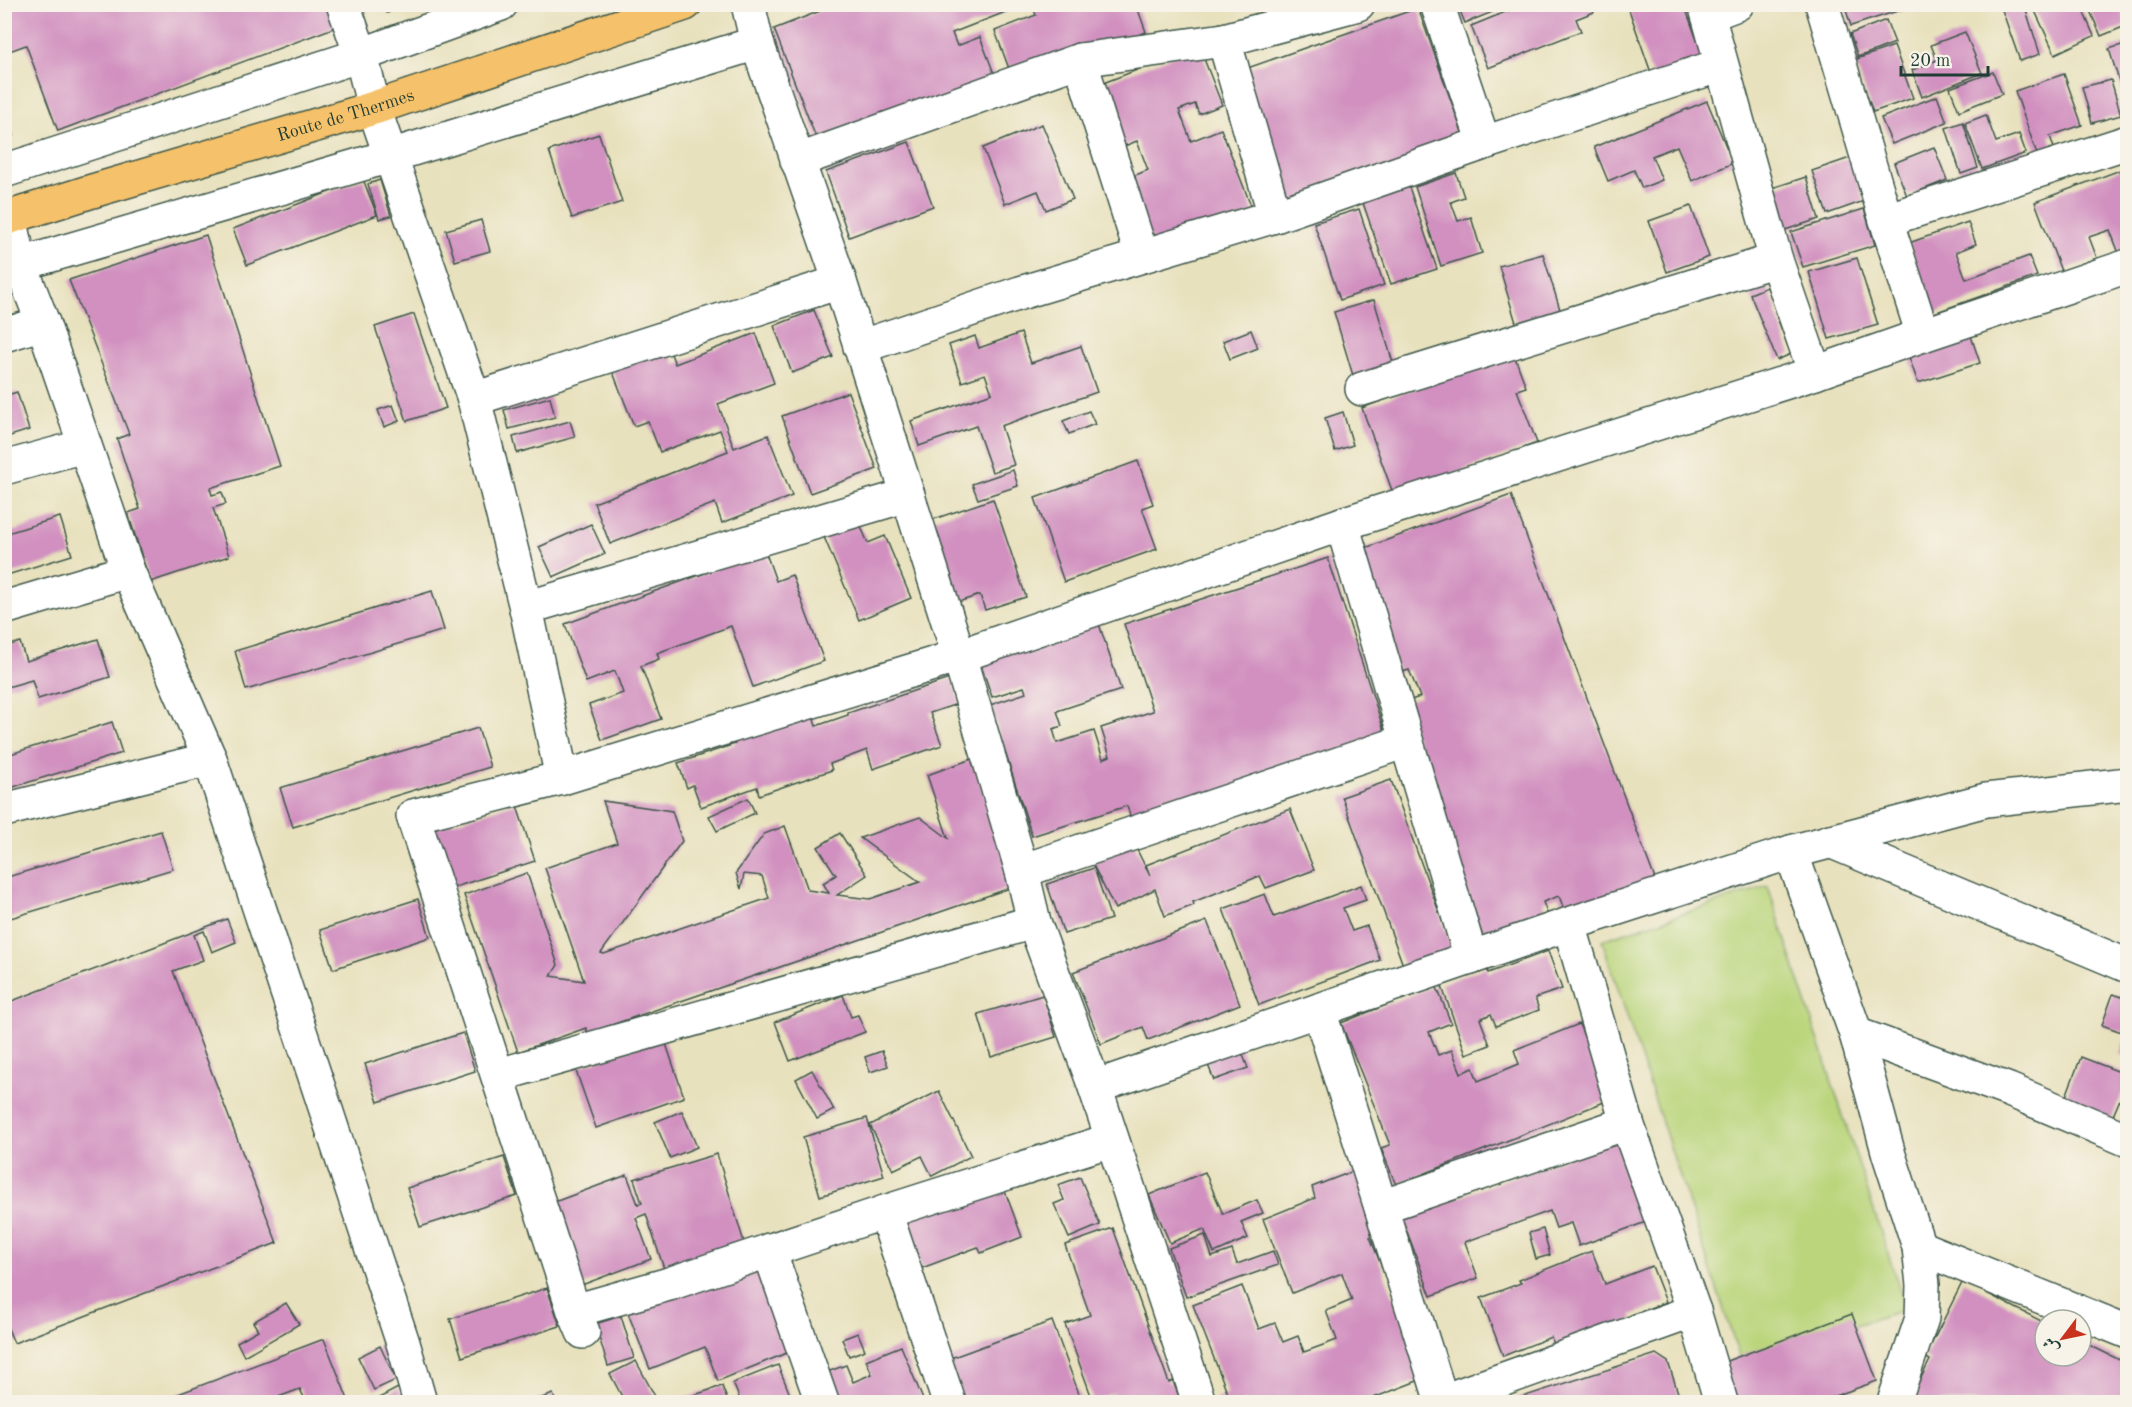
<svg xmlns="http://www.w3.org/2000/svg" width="2132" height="1407" font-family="'Old Standard TT',Amiri,serif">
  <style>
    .green { fill: #bad57b; stroke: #6c8958; stroke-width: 1.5 }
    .building { fill: #d190c0 }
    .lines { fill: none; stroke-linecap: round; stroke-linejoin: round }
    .minor-casing { stroke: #3d5649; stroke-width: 36 }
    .major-casing { stroke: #3d5649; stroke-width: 36 }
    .minor { stroke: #fff; stroke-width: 33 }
    .major { stroke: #f5c16b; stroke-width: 33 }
    .labels { text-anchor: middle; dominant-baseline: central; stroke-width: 4.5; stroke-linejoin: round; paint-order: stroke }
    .street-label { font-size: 18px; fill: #1f3d34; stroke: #f7f3e8 }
  </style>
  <rect width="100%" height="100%" fill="#f7f3e8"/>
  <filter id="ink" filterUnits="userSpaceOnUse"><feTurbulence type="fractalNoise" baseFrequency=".0167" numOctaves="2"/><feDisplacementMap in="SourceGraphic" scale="12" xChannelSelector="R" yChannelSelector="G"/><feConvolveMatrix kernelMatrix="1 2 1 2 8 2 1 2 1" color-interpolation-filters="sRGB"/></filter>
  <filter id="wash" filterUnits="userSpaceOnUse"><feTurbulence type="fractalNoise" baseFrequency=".008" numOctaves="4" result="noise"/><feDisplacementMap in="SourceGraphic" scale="24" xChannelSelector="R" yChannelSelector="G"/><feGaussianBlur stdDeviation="1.35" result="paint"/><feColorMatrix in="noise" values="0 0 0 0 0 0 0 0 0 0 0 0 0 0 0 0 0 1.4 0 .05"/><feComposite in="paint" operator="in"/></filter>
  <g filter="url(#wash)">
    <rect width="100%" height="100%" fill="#e8e1bd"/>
    <path class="green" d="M1768,886L1906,1309L1741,1362L1602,940Z"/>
    <g id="blocks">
      <g class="building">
        <path d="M11,4H336L344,24L58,131L26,45L4,53V7Z"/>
        <path d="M384,4H408V5L387,13Z"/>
        <path d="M838,4H1026L952,33L957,46L980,37L997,81L820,148L774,29Z"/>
        <path d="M1032,4H1136L1146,32L1014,82L995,31L1036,15Z"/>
        <path d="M1457,4H1510V5L1465,23Z"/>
        <path d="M1525,4H1591L1594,12L1576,19L1581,31L1488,68L1471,26Z"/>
        <path d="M1627,4H1684L1707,68L1656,87Z"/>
        <path d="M1844,4H1916V5L1851,26Z"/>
        <path d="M2010,4H2024L2040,54L2020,61L2001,7Z"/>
        <path d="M2049,4H2080L2094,36L2055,54L2035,11Z"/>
        <path d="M2087,4H2119L2128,25L2101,36Z"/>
        <path d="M1418,8L1467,146L1290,208L1242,70Z"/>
        <path d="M1886,20L1895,43L1858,57L1850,34Z"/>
        <path d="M1965,32L1982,73L1922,97L1912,70L1937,60L1931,45Z"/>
        <path d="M2128,43V106H2127L2109,49Z"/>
        <path d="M1199,46L1222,105L1199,114L1195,104L1179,110L1191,141L1221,129L1254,213L1155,251L1126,179L1148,170L1137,141L1122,147L1098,85Z"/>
        <path d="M1894,46L1913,98L1873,112L1854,60Z"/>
        <path d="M1993,72L2002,94L1959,111L1950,88Z"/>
        <path d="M2064,74L2082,125L2050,136L2054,148L2037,154L2015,91Z"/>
        <path d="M2111,80L2121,115L2092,123L2082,87Z"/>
        <path d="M1937,96L1947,122L1892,144L1881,118Z"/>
        <path d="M1707,101L1733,163L1692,181L1677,146L1652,156L1662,180L1642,188L1634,170L1608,181L1594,147Z"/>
        <path d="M5,114L13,136L5,140Z"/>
        <path d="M1986,115L1996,142L2019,134L2026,153L1982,169L1965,123Z"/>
        <path d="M1963,122L1978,168L1961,174L1946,128Z"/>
        <path d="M1042,124L1073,199L1046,210L1038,191L1005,204L983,148Z"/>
        <path d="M599,134L622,202L572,218L549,151Z"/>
        <path d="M909,142L933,206L849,237L826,172Z"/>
        <path d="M1934,147L1947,180L1907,196L1894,163Z"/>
        <path d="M1850,158L1864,201L1827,214L1812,171Z"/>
        <path d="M2128,167V253L2120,256L2110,230L2089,237L2097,258L2061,271L2035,202Z"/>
        <path d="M1456,173L1464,197L1451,202L1458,221L1471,217L1482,253L1441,266L1415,187Z"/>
        <path d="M1806,177L1819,219L1785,230L1772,188Z"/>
        <path d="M363,179L377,215L247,265L233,229Z"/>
        <path d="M380,180L391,216L379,219L368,184Z"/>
        <path d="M1409,187L1437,269L1391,284L1363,203Z"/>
        <path d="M1691,206L1709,257L1667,272L1649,221Z"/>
        <path d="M1359,209L1384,285L1340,300L1314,223Z"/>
        <path d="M1864,209L1875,245L1803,267L1791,232Z"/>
        <path d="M481,220L490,251L455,261L446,230Z"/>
        <path d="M1968,222L1976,244L1956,252L1966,279L2029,256L2037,276L1934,313L1909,243Z"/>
        <path d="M206,235L280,466L210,488L212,495L222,492L226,504L213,508L229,556L150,582L128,513L140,509L117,439L129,434L69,280Z"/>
        <path d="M1543,254L1561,313L1517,326L1499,266Z"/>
        <path d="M1857,258L1878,325L1829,339L1809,272Z"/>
        <path d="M1767,287L1777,311L1775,312L1791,354L1777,360L1750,294Z"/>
        <path d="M1374,300L1394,366L1354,379L1334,312Z"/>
        <path d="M814,310L833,357L792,373L774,326Z"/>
        <path d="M414,314L446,408L407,421L375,327Z"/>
        <path d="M1251,330L1258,348L1230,359L1223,341Z"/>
        <path d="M756,333L774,383L718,404L734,448L768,435L792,496L722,523L715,503L610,544L594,503L728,451L720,430L660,452L648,421L634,426L612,370L669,349L675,364Z"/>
        <path d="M1021,333L1031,363L1081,346L1097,392L1001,426L1014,465L992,472L976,426L919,446L911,421L992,393L985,374L962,382L949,345L975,336L979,348Z"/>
        <path d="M1970,333L1980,363L1918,383L1908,354Z"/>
        <path d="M1513,352L1526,387L1517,390L1537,443L1394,496L1362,408Z"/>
        <path d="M17,392L29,430L4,438V396Z"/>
        <path d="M848,392L877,469L810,493L782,416Z"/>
        <path d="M550,397L555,417L509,429L504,410Z"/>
        <path d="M393,405L399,421L384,427L378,410Z"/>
        <path d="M1089,411L1095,424L1069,434L1063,421Z"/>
        <path d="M1343,412L1353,445L1335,451L1325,418Z"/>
        <path d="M570,421L575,437L517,453L513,437Z"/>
        <path d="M1138,461L1153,504L1142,508L1157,549L1064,582L1035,498Z"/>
        <path d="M1013,470L1018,486L978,499L972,484Z"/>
        <path d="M1511,495L1659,890L1569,923L1559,896L1543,902L1551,924L1487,948L1436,805L1405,702L1420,697L1409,670L1399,673L1354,552Z"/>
        <path d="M993,499L1026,597L985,610L980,595L958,602L931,520Z"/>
        <path d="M60,517L72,555L4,576V534Z"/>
        <path d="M859,522L868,543L885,536L911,598L859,620L824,537Z"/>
        <path d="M591,524L605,554L553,577L539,547Z"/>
        <path d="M763,545L776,581L792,575L824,661L753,687L731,626L657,653L659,659L641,666L661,719L602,740L589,705L623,693L615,671L586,682L565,624L716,569L714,563Z"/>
        <path d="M1328,558L1388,743L1133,825L1127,806L1032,836L990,705L1026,693L1024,687L992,697L979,659L1098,621L1121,690L1057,711L1062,726L1053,729L1057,743L1094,731L1103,759L1110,756L1101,728L1153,711L1124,624Z"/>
        <path d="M432,591L444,630L246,690L235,651Z"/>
        <path d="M98,639L110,677L38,699L32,680L4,688V647L20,642L26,661Z"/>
        <path d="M952,678L960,703L930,713L942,745L873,769L867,750L830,764L832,770L759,795L757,787L701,807L693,785L687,788L678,763L735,744L734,739L812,713L816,726L848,715V713Z"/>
        <path d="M112,722L122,753L4,790V756Z"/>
        <path d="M478,728L490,767L293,827L280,788Z"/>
        <path d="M972,759L1016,886L588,1033L586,1028L518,1052L464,895L527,873L558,965L551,976L584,981L545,868L617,843L603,801L672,811L682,841L601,953L604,954L769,898L762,876L744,874L741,889L736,873L764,834L785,826L808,890L829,893L823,883L836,875L818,847L840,833L867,875L837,895L870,899L920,882L860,838L920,817L948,838L927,775Z"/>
        <path d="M1391,780L1456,959L1407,976L1342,797Z"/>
        <path d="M748,798L755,813L717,831L709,816Z"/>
        <path d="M516,803L535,861L452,888L433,829Z"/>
        <path d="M1290,809L1314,870L1266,888L1260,876L1193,902L1194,905L1165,916L1155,889L1115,909L1092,863L1133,842L1150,876L1146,865Z"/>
        <path d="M161,831L173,869L4,920V878Z"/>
        <path d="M1094,868L1111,919L1064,934L1047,884Z"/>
        <path d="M1361,885L1366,900L1343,908L1352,931L1367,926L1380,960L1259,1005L1223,909L1265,894L1274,917Z"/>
        <path d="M418,899L430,937L333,969L320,930Z"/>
        <path d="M227,919L236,942L212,952L204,931L194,935L203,960L173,971L277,1243L14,1343L4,1319V1004Z"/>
        <path d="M1207,921L1240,1004L1148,1040L1143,1027L1101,1044L1073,972Z"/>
        <path d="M1548,951L1562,989L1535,998L1539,1010L1496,1026L1491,1014L1480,1019L1490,1045L1466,1054L1441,984L1486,967L1488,973Z"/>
        <path d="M1436,985L1451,1023L1429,1032L1438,1055L1452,1050L1461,1073L1473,1068L1478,1081L1519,1064L1514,1050L1579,1024L1609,1100L1396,1185L1381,1148L1390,1145L1341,1023Z"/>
        <path d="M2113,994L2128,999V1057L2120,1055L2127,1034L2102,1025Z"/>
        <path d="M843,995L851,1017L858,1015L865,1032L790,1061L775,1022Z"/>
        <path d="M1043,995L1056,1037L991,1057L978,1014Z"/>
        <path d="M463,1033L475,1071L378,1102L365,1064Z"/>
        <path d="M664,1038L684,1097L596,1128L575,1068Z"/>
        <path d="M1238,1042L1248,1068L1214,1080L1204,1055Z"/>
        <path d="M882,1051L888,1066L870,1072L865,1057Z"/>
        <path d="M2081,1057L2128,1075V1080L2110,1123L2063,1104Z"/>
        <path d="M812,1070L834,1110L817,1119L796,1079Z"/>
        <path d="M939,1091L971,1156L932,1176L922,1156L893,1170L870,1125Z"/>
        <path d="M2128,1105V1128L2120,1124Z"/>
        <path d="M682,1111L697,1147L670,1158L655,1122Z"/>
        <path d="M867,1118L884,1176L820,1196L803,1137Z"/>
        <path d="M1616,1139L1646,1222L1579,1246L1571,1223L1556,1228L1550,1211L1465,1242L1478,1278L1431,1296L1402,1218Z"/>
        <path d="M717,1154L747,1252L669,1284L646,1214L636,1218L651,1259L579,1286L549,1204L627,1175L638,1204L642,1203L634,1179Z"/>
        <path d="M504,1157L517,1196L420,1227L407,1188Z"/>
        <path d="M1356,1170L1381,1232L1370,1237L1425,1378L1363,1402H1216L1214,1399L1228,1394L1193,1305L1242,1286L1259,1329L1275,1323L1283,1342L1298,1336L1304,1352L1337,1340L1326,1311L1352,1300L1342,1273L1292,1293L1263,1219L1315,1198L1312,1187Z"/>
        <path d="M1205,1172L1223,1214L1257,1200L1263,1213L1241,1222L1248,1238L1214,1253L1204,1229L1170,1243L1149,1195Z"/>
        <path d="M1080,1177L1100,1225L1069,1238L1054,1204L1064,1200L1058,1185Z"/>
        <path d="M1002,1183L1022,1237L981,1253L978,1247L922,1268L904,1219Z"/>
        <path d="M1113,1228L1169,1383L1173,1381L1181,1402H1117L1113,1393L1093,1401L1065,1324L1090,1315L1065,1245Z"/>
        <path d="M1543,1229L1550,1255L1536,1259L1529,1233Z"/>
        <path d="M1205,1235L1212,1257L1232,1250L1237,1264L1273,1251L1278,1265L1186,1297L1169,1248Z"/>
        <path d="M1592,1251L1605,1284L1652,1266L1666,1302L1631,1315L1633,1319L1556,1348L1551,1337L1503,1356L1481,1298L1521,1283L1519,1280Z"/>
        <path d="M761,1266L794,1350L718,1381L705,1347L650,1369L626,1308Z"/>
        <path d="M1963,1281L2045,1323V1356H2081V1341L2128,1364V1402H1909L1930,1360L1925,1357Z"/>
        <path d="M547,1288L560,1326L462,1357L450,1319Z"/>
        <path d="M286,1303L299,1324L244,1356L237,1342L258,1330L253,1322Z"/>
        <path d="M1852,1314L1877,1381L1818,1402H1721L1708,1368Z"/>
        <path d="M621,1316L634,1358L608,1366L595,1324Z"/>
        <path d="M1052,1321L1082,1402H964L948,1359Z"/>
        <path d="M858,1333L865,1350L849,1356L842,1339Z"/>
        <path d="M324,1339L349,1402H306L300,1389L265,1402H157Z"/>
        <path d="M380,1346L396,1380L374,1390L358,1357Z"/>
        <path d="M901,1346L924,1402H826L827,1372L846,1365L853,1382L872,1374L866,1360Z"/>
        <path d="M1656,1354L1668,1362L1681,1402H1507Z"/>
        <path d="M636,1361L658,1402H625L610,1374Z"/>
        <path d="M778,1365L793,1402H741L733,1383Z"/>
        <path d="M722,1386L728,1402H680L679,1400Z"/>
        <path d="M398,1388L406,1402H378L377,1399Z"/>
        <path d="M553,1394L556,1402H531Z"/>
      </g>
    </g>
  </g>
  <g filter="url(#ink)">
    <use href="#blocks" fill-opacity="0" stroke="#3d5649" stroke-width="1.5"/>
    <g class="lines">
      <g class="minor-casing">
        <g id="minor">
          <path d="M343,4L361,55L374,108L474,399L526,608L562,778"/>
          <path d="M748,4L757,43L840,282L959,656L1022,871L1034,922L1095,1087L1199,1402"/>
          <path d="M1437,4L1484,143"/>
          <path d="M1705,4L1776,260L1815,373"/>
          <path d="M1822,4L1886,220L1923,335"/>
          <path d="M1708,15L1737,4"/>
          <path d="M1224,40L1358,4"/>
          <path d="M1080,60L1142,256"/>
          <path d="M797,161L1080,60L1224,40L1275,216"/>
          <path d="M4,171L361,55L501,4"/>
          <path d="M10,217L20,264L43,323L128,571L210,759L403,1343L420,1402"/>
          <path d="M1886,220L2128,142"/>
          <path d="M4,269L390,156L757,43"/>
          <path d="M4,335L43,323"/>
          <path d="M860,347L1020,293L1275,216L1484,143L1721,65"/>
          <path d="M1362,389L1776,260"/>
          <path d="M474,399L840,282"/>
          <path d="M4,468L84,446"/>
          <path d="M1342,524L1471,958"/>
          <path d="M4,608L128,571"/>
          <path d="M526,608L908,495"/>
          <path d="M4,810L210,759"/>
          <path d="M1830,841L2128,966"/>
          <path d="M1791,852L1856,1034L1889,1155L1919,1247L1923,1285L1922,1318L1894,1402"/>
          <path d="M1022,871L1406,741"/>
          <path d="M1569,924L1627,1123L1694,1311L1721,1402"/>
          <path d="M1319,1010L1442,1402"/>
          <path d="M1856,1034L2009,1090L2128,1140"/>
          <path d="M499,1075L1034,922"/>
          <path d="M1095,1087L1569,924L1791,852L1986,800L2128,784"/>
          <path d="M1381,1207L1627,1123"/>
          <path d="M885,1212L949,1402"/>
          <path d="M1919,1247L2128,1332"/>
          <path d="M769,1250L822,1402"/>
          <path d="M574,1311L669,1284L885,1212L1111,1140"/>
          <path d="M583,1332L574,1311L413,816L562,778L959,656L1342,524L1815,373L1923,335L2128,266"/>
          <path d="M1440,1402L1694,1311"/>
        </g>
      </g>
      <g class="major-casing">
        <g id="major">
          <path id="s1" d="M4,219L89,192L374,108L685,4"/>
        </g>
      </g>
      <use href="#minor" class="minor"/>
      <use href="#major" class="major"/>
    </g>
  </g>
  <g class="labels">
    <g class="street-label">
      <text stroke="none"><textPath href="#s1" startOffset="357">Route de Thermes</textPath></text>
    </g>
  </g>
  <rect width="2132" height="1407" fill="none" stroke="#f7f3e8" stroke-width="24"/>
  <g transform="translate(2063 1338) rotate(238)"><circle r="28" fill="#f7f3e8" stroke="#a1aaa0" stroke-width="1.5"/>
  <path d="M0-4.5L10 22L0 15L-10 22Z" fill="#c8321e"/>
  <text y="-9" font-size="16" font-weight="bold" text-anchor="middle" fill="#1f3d34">ش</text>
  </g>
  <path d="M1901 66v9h87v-9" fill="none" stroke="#1f3d34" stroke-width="3"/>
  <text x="1910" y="66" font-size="18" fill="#1f3d34" stroke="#f7f3e8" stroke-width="4.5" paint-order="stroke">20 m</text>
</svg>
